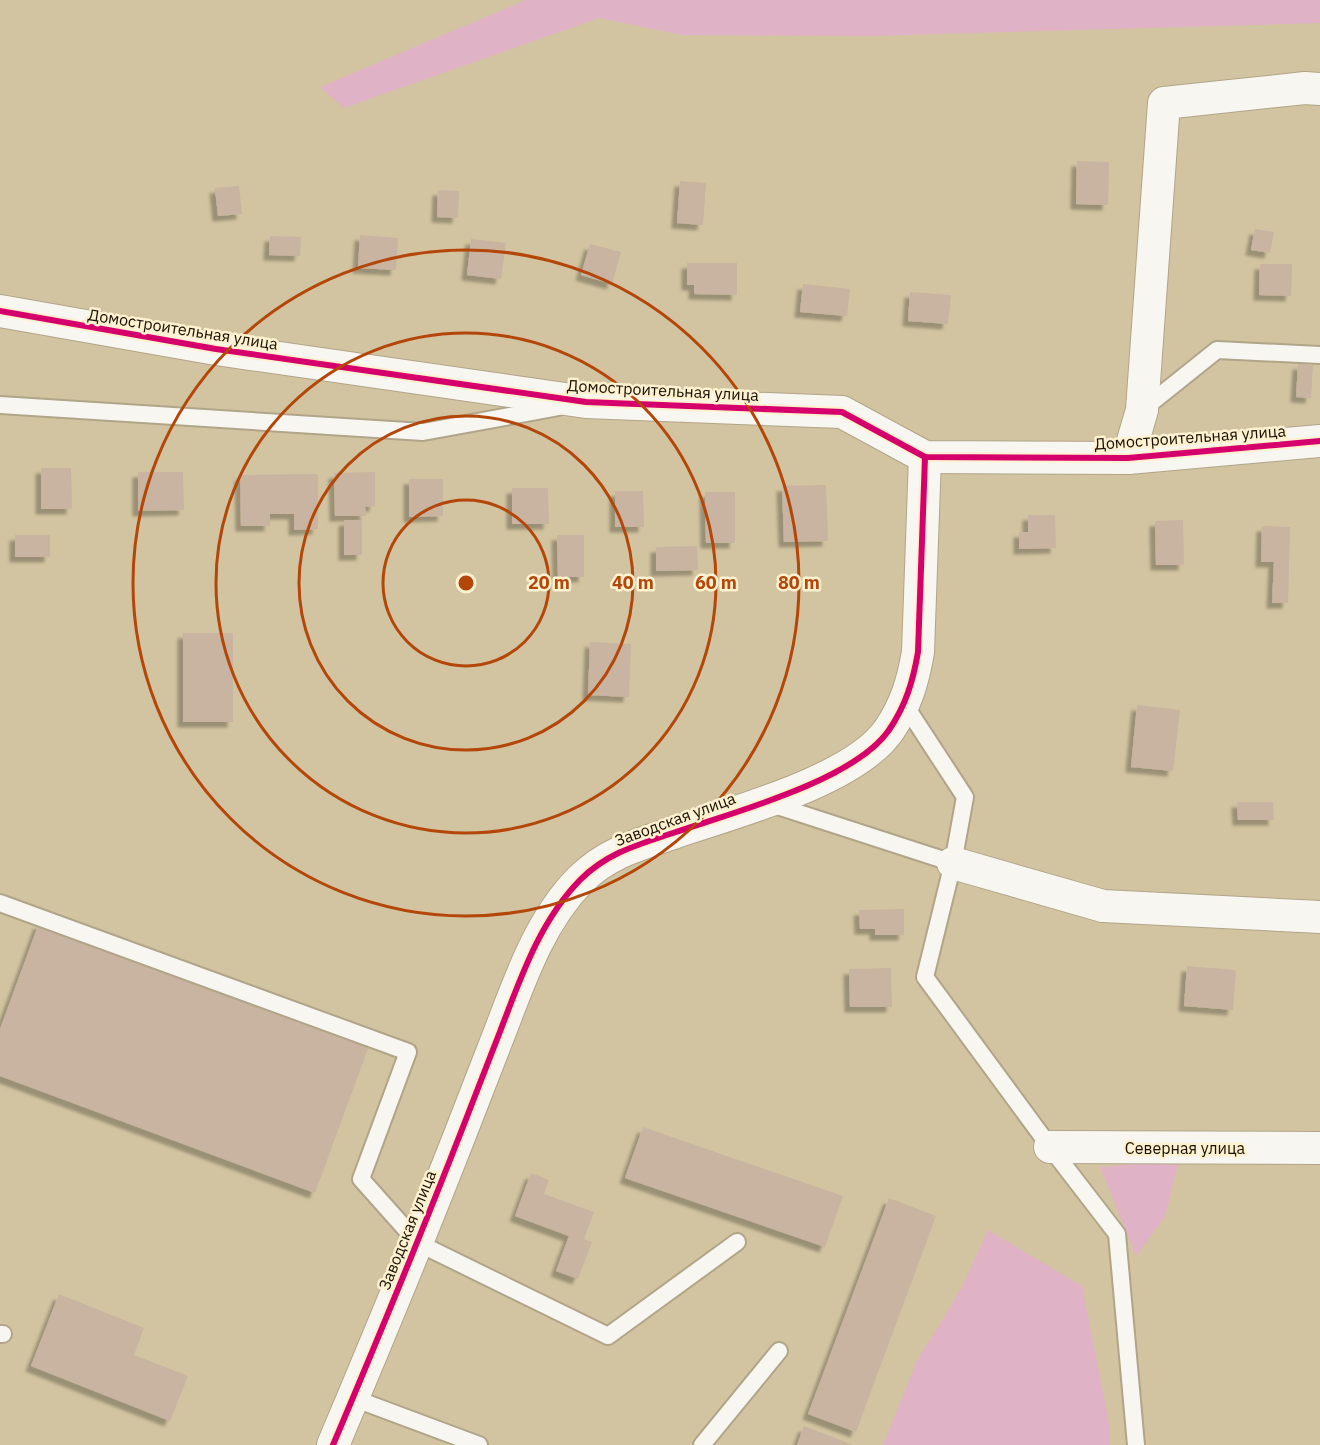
<svg xmlns="http://www.w3.org/2000/svg" width="1320" height="1445" font-family="'IBM Plex Sans',sans-serif">
  <style>
    .green { fill: #dfb2c5 }
    .building { fill: #c8b4a1; filter: url(#shadow) }
    .lines { fill: none; stroke-linecap: round; stroke-linejoin: round }
    .service-casing { stroke: #b1a589; stroke-width: 20 }
    .minor-casing { stroke: #b1a589; stroke-width: 34 }
    .service { stroke: #f8f6f1; stroke-width: 16 }
    .minor { stroke: #f8f6f1; stroke-width: 32 }
    .cycleway-casing { stroke: #fdf1cf; stroke-width: 10 }
    .cycleway { stroke: #d6006c; stroke-width: 6 }
    .ring { fill: none; stroke: #b44609; stroke-width: 3 }
    .labels { text-anchor: middle; dominant-baseline: central; stroke-width: 5; stroke-linejoin: round; paint-order: stroke }
    .street-label { font-size: 16px; fill: #180f00; stroke: #fdf1cf }
    .centre { fill: #b44609; stroke: #fdf1cf; stroke-width: 3 }
    .ring-label { font-size: 18px; text-anchor: middle; font-weight: bold; fill: #b44609; stroke: #fdf1cf; stroke-width: 5; stroke-linejoin: round; paint-order: stroke }
  </style>
  <defs>
    <filter id="shadow"><feDropShadow dx="-5.5" dy="5.5" stdDeviation="1.5" flood-color="#0004"/></filter>
  </defs>
  <rect width="100%" height="100%" fill="#d2c4a0"/>
  <g class="green">
    <path d="M526,0H1320V23L871,36L682,35L599,18L344,108L320,87Z"/>
    <path d="M1179,1160L1165,1217L1136,1256L1100,1167Z"/>
    <path d="M988,1230L1082,1286L1110,1428V1445H883L917,1361L961,1289Z"/>
  </g>
  <g class="building">
    <path d="M1077,161L1109,162L1108,205L1076,204Z"/>
    <path d="M680,181L706,183L703,225L677,223Z"/>
    <path d="M239,186L242,214L218,216L215,188Z"/>
    <path d="M438,190L459,191L458,218L437,217Z"/>
    <path d="M1255,229L1274,232L1270,253L1251,250Z"/>
    <path d="M360,235L398,238L396,270L358,268Z"/>
    <path d="M270,236L301,237L300,256L269,255Z"/>
    <path d="M471,239L506,243L501,279L467,275Z"/>
    <path d="M590,244L621,252L612,284L581,275Z"/>
    <path d="M687,263H737V295L694,294V285H687Z"/>
    <path d="M1260,264H1292L1291,296L1259,295Z"/>
    <path d="M803,284L850,289L847,316L800,312Z"/>
    <path d="M910,292L951,295L948,324L908,321Z"/>
    <path d="M1298,364L1313,365L1311,398L1296,397Z"/>
    <path d="M41,468H71L72,509H41Z"/>
    <path d="M138,472H183L184,510L138,511Z"/>
    <path d="M375,472V506L365,507L366,516H335L334,473Z"/>
    <path d="M318,474V529L294,530V514H270V526H241L240,475Z"/>
    <path d="M409,479H443V516L409,517Z"/>
    <path d="M826,485L828,541L784,542L782,486Z"/>
    <path d="M512,488H548L549,524H512Z"/>
    <path d="M615,491H643L644,527H615Z"/>
    <path d="M705,492H735V543H706Z"/>
    <path d="M1028,515H1055L1056,548L1019,549V532H1028Z"/>
    <rect x="344" y="520" width="18" height="35"/>
    <path d="M1183,520L1184,565H1156L1155,521Z"/>
    <path d="M1262,526L1290,527L1288,603H1272L1274,562H1261Z"/>
    <rect x="15" y="535" width="35" height="22"/>
    <path d="M557,535H584V577H558Z"/>
    <path d="M697,546L698,570L656,571V547Z"/>
    <rect x="183" y="633" width="50" height="89"/>
    <path d="M590,642L631,644L629,697L588,695Z"/>
    <path d="M1137,705L1180,710L1173,771L1131,767Z"/>
    <path d="M1237,802H1273L1274,820H1238Z"/>
    <path d="M904,909V935H875V929H860L859,910Z"/>
    <path d="M39,923L369,1046L315,1193L0,1076V1029Z"/>
    <path d="M1187,966L1236,970L1233,1010L1184,1006Z"/>
    <path d="M891,968L892,1007H850L849,969Z"/>
    <path d="M643,1127L843,1196L825,1247L625,1178Z"/>
    <path d="M531,1173L549,1180L544,1194L594,1212L584,1239L592,1242L578,1279L556,1271L569,1236L515,1216Z"/>
    <path d="M889,1198L936,1216L856,1432L808,1414Z"/>
    <path d="M59,1294L144,1328L134,1355L188,1376L170,1421L31,1366Z"/>
    <path d="M804,1426L853,1445H797Z"/>
  </g>
  <g class="lines">
    <g class="service-casing">
      <g id="service">
        <path d="M0,405L423,432L559,407"/>
        <path d="M1142,410L1217,350L1320,355"/>
        <path d="M905,705L965,797L953,863L925,977L1050,1147L1117,1234L1136,1445"/>
        <path d="M768,803L953,863"/>
        <path d="M0,903L408,1052L361,1179L418,1243L608,1336L737,1242"/>
        <path d="M0,1334H3"/>
        <path d="M353,1398L479,1445"/>
        <path d="M702,1445L779,1351"/>
      </g>
    </g>
    <g class="minor-casing">
      <g id="minor">
        <path d="M0,311L216,349L586,402L842,412L925,457L1128,458L1320,441"/>
        <path d="M1128,458L1142,410L1164,103L1305,88L1320,89"/>
        <path d="M953,863L1103,906L1320,917"/>
        <path d="M1050,1147L1320,1148"/>
        <path d="M333,1445C377,1341 420,1237 461,1132C474,1098 488,1063 501,1029C521,977 540,921 580,880C607,853 637,845 673,833C731,813 854,781 889,730C906,705 913,681 918,652L925,457"/>
      </g>
    </g>
    <use href="#service" class="service"/>
    <use href="#minor" class="minor"/>
    <g class="cycleway-casing">
      <g id="cycleway">
        <path d="M0,311L216,349L586,402L842,412L925,457L1128,458L1320,441"/>
        <path d="M333,1445C377,1341 420,1237 461,1132C474,1098 488,1063 501,1029C521,977 540,921 580,880C607,853 637,845 673,833C731,813 854,781 889,730C906,705 913,681 918,652L925,457"/>
      </g>
    </g>
    <use href="#cycleway" class="cycleway"/>
  </g>
  <g class="ring">
    <circle cx="466" cy="583" r="83"/>
    <circle cx="466" cy="583" r="167"/>
    <circle cx="466" cy="583" r="250"/>
    <circle cx="466" cy="583" r="333"/>
  </g>
  <g class="labels">
    <g class="street-label">
      <text transform="translate(183 329) rotate(9)">Домостроительная улица</text>
      <text transform="translate(663 390) rotate(3)">Домостроительная улица</text>
      <text transform="translate(1190 437) rotate(-4)">Домостроительная улица</text>
      <text transform="translate(675 819) rotate(-20)">Заводская улица</text>
      <text x="1185" y="1148">Северная улица</text>
      <text transform="translate(407 1230) rotate(-68)">Заводская улица</text>
    </g>
  </g>
  <circle cx="466" cy="583" r="9" class="centre"/>
  <g class="ring-label">
    <text x="549" y="589">20 m</text>
    <text x="633" y="589">40 m</text>
    <text x="716" y="589">60 m</text>
    <text x="799" y="589">80 m</text>
  </g>
</svg>
